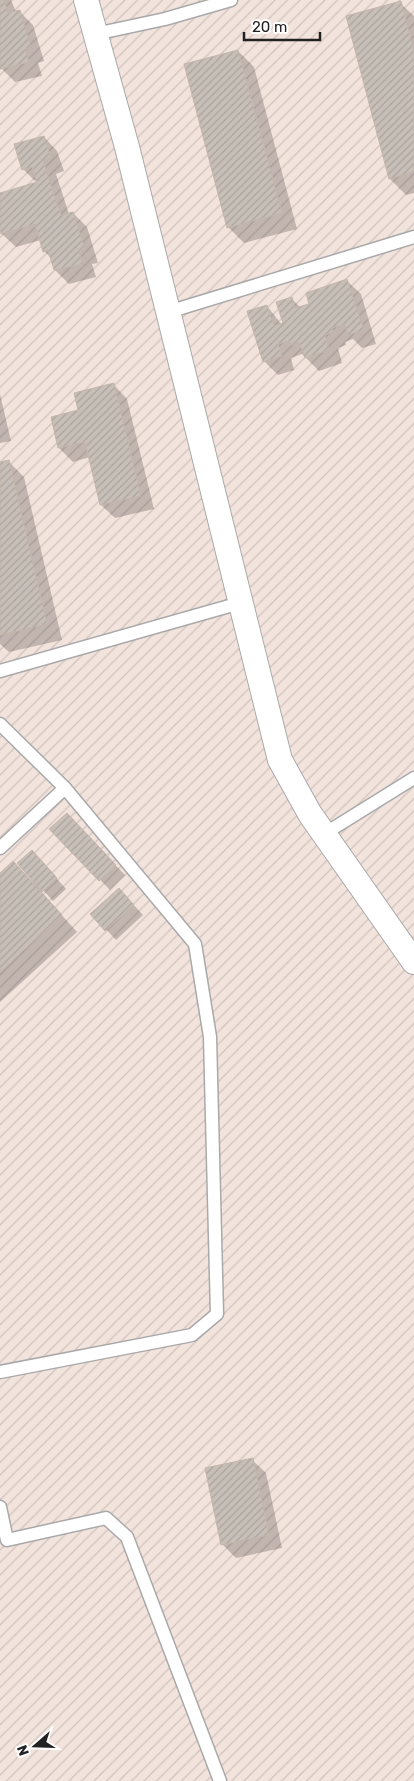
<svg xmlns="http://www.w3.org/2000/svg" width="414" height="1781" font-family="Rubik,sans-serif">
  <style>
    .military { fill: url(#military-furrows) }
    .shadow { fill: #0003 }
    .building { fill: url(#building-hatch); stroke: #c4b6ab }
    .lines { fill: none; stroke-linecap: round; stroke-linejoin: round }
    .service-casing { stroke: #a9a9a9; stroke-width: 15 }
    .minor-casing { stroke: #a9a9a9; stroke-width: 26 }
    .service { stroke: #fff; stroke-width: 12 }
    .minor { stroke: #fff; stroke-width: 24 }
  </style>
  <defs>
    <pattern id="military-furrows" width="10" height="10" patternUnits="userSpaceOnUse" patternTransform="scale(1.25)"><rect width="10" height="10" fill="#f3e3dd"/><path d="M-1 1l2-2M0 10L10 0M9 11l2-2" fill="none" stroke="#d0c2bd"/></pattern>
    <pattern id="building-hatch" width="6" height="6" patternUnits="userSpaceOnUse" patternTransform="scale(1.25)"><rect width="6" height="6" fill="#c7bfb8"/><path d="M-1 1l2-2M0 6l6-6M5 7l2-2" fill="none" stroke="#aba49e"/></pattern>
  </defs>
  <rect width="100%" height="100%" fill="#f2efe9"/>
  <rect class="military" x="0" y="0" width="414" height="1781"/>
  <g class="shadow">
    <path d="M0,0H11L16,12L19,11L33,25L44,61L38,63L42,76L15,82L1,68Z"/>
    <path d="M400,3L414,16V193L406,195L390,179Z"/>
    <path d="M238,51L254,67L297,229L244,243L228,227Z"/>
    <path d="M44,137L57,151L64,171L56,174L69,214L73,213L87,227L98,263L92,264L96,277L69,284L55,270L52,259L44,251L41,240L16,247L2,234L0,226V194L37,183L23,169Z"/>
    <path d="M347,281L361,294L376,344L362,348L353,339L345,342L346,345L338,348L342,363L319,371L302,354L291,358L294,370L278,375L264,361L267,306L282,325L284,324L292,299L301,308L310,305Z"/>
    <path d="M114,385L127,399L154,509L115,518L101,505L90,457L73,462L59,448L52,418L79,411Z"/>
    <path d="M0,394L11,441L0,443Z"/>
    <path d="M8,461L24,477L62,640L9,652L0,644V463Z"/>
    <path d="M67,815L125,875L110,890L51,829Z"/>
    <path d="M42,862L66,889L53,901L43,890L41,892L77,932L0,1002V875L13,863L33,883Z"/>
    <path d="M129,900L143,915L116,940L92,914Z"/>
    <path d="M252,1460L266,1473L282,1548L236,1558L222,1544Z"/>
  </g>
  <g class="building">
    <path d="M0,0H4L8,13L20,10L31,47L25,49L29,62L0,69Z"/>
    <path d="M401,1L414,51V172L389,179L346,16Z"/>
    <path d="M238,50L282,213L227,228L184,64Z"/>
    <path d="M44,136L51,158L43,160L52,189L61,215L73,212L85,249L79,251L83,264L54,270L48,250L43,252L35,224L1,234L0,230V193L37,182L32,167L22,170L14,144Z"/>
    <path d="M347,279L364,330L348,335L344,324L332,328L333,332L325,335L329,350L305,358L299,342L291,345L289,341L278,344L282,356L263,362L247,311L267,305L274,326L283,323L276,302L292,297L295,308L309,304L306,293Z"/>
    <path d="M114,383L141,496L100,505L85,442L58,448L51,417L78,410L74,393Z"/>
    <path d="M9,460L47,624L0,635V462Z"/>
    <path d="M67,813L116,865L99,881L49,829Z"/>
    <path d="M32,850L57,878L42,892L17,863Z"/>
    <path d="M13,861L62,915L0,972V873Z"/>
    <path d="M119,888L134,905L105,931L90,914Z"/>
    <path d="M253,1458L269,1535L221,1545L205,1468Z"/>
  </g>
  <g class="lines">
    <g class="service-casing">
      <g id="service">
        <path d="M95,34L165,19L231,0"/>
        <path d="M168,312L414,237"/>
        <path d="M0,671L240,603"/>
        <path d="M0,724L65,788L195,944L210,1037L217,1314L192,1335L0,1372"/>
        <path d="M324,834L414,778"/>
        <path d="M0,848L65,788"/>
        <path d="M0,1507L7,1540L106,1518L127,1537L220,1781"/>
      </g>
    </g>
    <g class="minor-casing">
      <path id="minor" d="M86,0L127,147L280,760L310,814L414,962"/>
    </g>
    <use href="#service" class="service"/>
    <use href="#minor" class="minor"/>
  </g>
  <g transform="translate(35 1746) rotate(250)" stroke="#ffffff" stroke-width="4" paint-order="stroke">
  <path d="M0-4L9 19L0 12L-9 19Z" fill="#222222"/>
  <text y="-8" font-size="14" font-weight="bold" text-anchor="middle" fill="#222222">N</text>
  </g>
  <path d="M244 32v8h76v-8" fill="none" stroke="#222222" stroke-width="2.5"/>
  <text x="252" y="32" font-size="15" fill="#222222" stroke="#ffffff" stroke-width="4" paint-order="stroke">20 m</text>
</svg>
